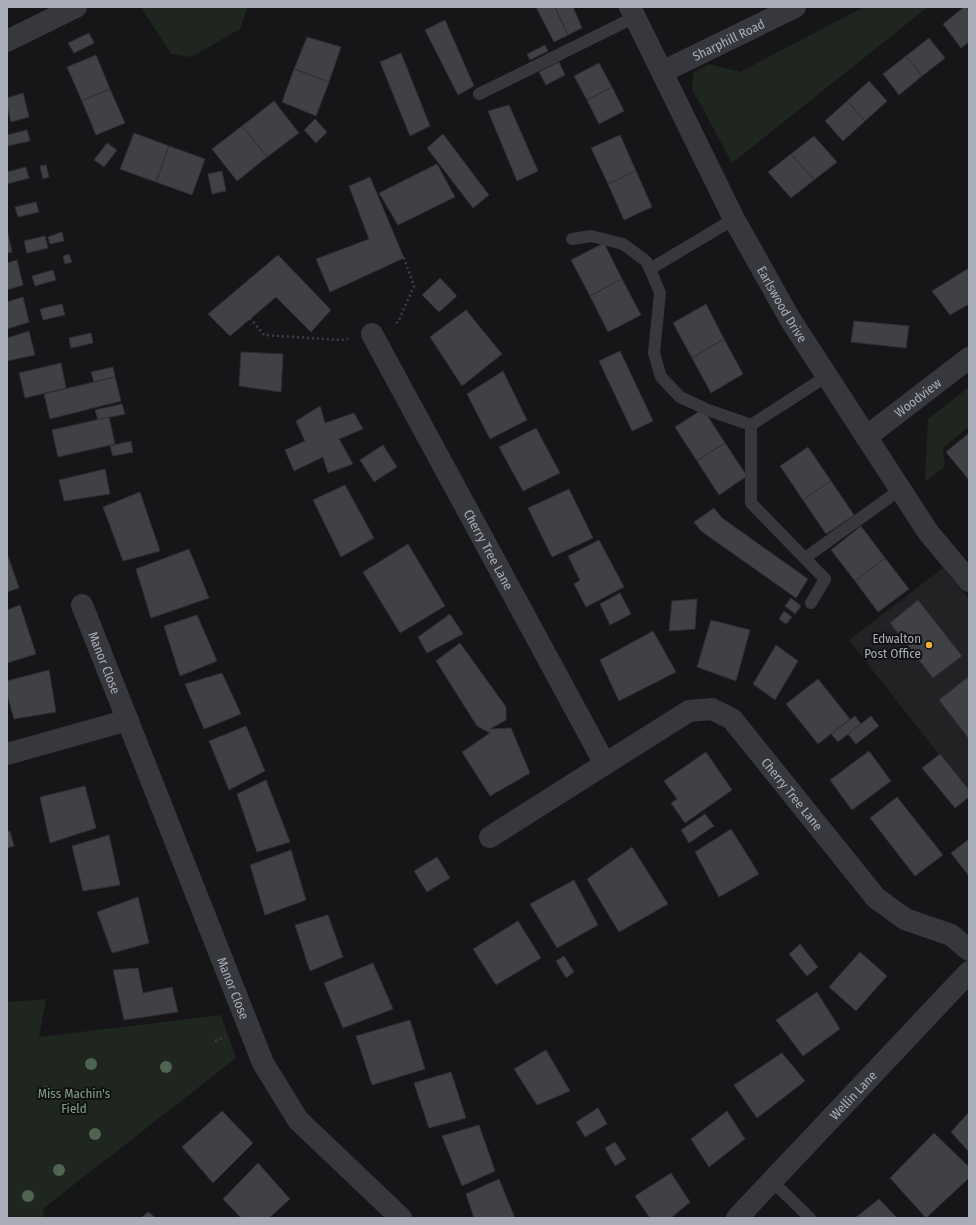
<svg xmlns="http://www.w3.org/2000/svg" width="976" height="1225" font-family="'Fira Sans Condensed',sans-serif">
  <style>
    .built { fill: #222225 }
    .green { fill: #1e261f }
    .building { fill: #404145; stroke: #303034 }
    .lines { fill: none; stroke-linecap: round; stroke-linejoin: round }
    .path { stroke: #3d3f44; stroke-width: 2.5; stroke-dasharray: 2 3; stroke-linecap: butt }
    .lane { stroke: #37383d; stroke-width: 12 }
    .street { stroke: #37383d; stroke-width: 22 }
    .tree { fill: #506452 }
    .poi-dot { fill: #f2b134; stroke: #111113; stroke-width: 1.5 }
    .labels { text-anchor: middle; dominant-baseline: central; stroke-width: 4; stroke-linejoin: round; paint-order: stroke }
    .street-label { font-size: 13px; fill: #a8adb8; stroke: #111113 }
    .poi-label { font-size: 13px; fill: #a8adb8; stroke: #111113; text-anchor: end }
    .park-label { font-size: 13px; fill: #7fa381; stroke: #111113 }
  </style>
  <rect width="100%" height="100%" fill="#161618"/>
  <path class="built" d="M943,568L969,599V793L849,640Z"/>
  <g class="green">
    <path d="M141,7H246L247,8L240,29L191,57L171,54Z"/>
    <path d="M864,7H928L732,163L692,89L693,73L709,64L740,72Z"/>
    <path d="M969,387V427L943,448L945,466L925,482L928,419Z"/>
    <path d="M46,999L39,1037L221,1015L236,1058L44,1208L42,1218H7V1002Z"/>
  </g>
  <g class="building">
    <path d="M536,7H555L568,35L554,42Z"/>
    <path d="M555,7H573L582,28L568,35Z"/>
    <path d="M964,7H966L969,10V42L961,48L943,24Z"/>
    <path d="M445,20L474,86L458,95L425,30Z"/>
    <path d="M89,33L94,43L74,53L68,43Z"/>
    <path d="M307,37L341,47L329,82L294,69Z"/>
    <path d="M929,38L945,58L922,76L906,56Z"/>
    <path d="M545,45L548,51L530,60L527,54Z"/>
    <path d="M401,53L430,126L410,136L380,62Z"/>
    <path d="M96,55L110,89L82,101L67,67Z"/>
    <path d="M906,56L922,76L899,95L883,74Z"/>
    <path d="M559,62L565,75L546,85L539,72Z"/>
    <path d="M599,63L612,87L587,100L574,76Z"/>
    <path d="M294,69L329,82L316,116L282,102Z"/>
    <path d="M869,81L887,101L865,121L847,101Z"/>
    <path d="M612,87L624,111L599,124L587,100Z"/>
    <path d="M110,89L125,123L96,135L82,101Z"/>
    <path d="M23,93L29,117L11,122L7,106V98Z"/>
    <path d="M274,101L299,133L267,157L242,126Z"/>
    <path d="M847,101L865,121L843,141L825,121Z"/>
    <path d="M509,105L538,171L517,181L488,111Z"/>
    <path d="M315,119L327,132L316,143L304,130Z"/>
    <path d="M242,126L267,157L237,181L212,149Z"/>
    <path d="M27,130L30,141L7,146V135Z"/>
    <path d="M134,133L169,146L156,182L120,169Z"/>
    <path d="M443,134L489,195L473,208L427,148Z"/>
    <path d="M620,135L636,171L608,184L591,148Z"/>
    <path d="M814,136L837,162L814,180L791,154Z"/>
    <path d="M107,143L117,150L104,167L94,160Z"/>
    <path d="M169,146L205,159L192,195L156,182Z"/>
    <path d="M791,154L814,180L791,198L768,172Z"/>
    <path d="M437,164L455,197L398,225L379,193Z"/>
    <path d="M46,165L49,177L43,179L40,166Z"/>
    <path d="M26,167L29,178L7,184V172Z"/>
    <path d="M222,171L226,191L212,194L208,174Z"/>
    <path d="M636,171L652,207L624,220L608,184Z"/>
    <path d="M370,177L404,258L330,292L316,259L369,239L349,186Z"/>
    <path d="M36,202L39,212L18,217L15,207Z"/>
    <path d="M7,229L12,252L7,253Z"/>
    <path d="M62,232L64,241L50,244L48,237Z"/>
    <path d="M45,236L48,248L27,253L24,241Z"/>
    <path d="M604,243L622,279L590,296L571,260Z"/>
    <path d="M69,254L72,262L65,264L63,256Z"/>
    <path d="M278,255L331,310L311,332L276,297L230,336L208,314Z"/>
    <path d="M17,260L23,285L7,290V263Z"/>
    <path d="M969,268V304L950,315L932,291Z"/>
    <path d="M53,270L56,280L35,286L32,276Z"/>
    <path d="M440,278L457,296L439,312L422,295Z"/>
    <path d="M622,279L641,315L608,332L590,296Z"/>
    <path d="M23,297L29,322L7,329V302Z"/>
    <path d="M62,304L65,315L43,320L40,309Z"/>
    <path d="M706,304L724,339L692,358L673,323Z"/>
    <path d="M466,310L502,354L462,386L430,337Z"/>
    <path d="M854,321L909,326L906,348L851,342Z"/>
    <path d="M29,331L35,355L7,361V338Z"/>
    <path d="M91,333L93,343L71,348L69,338Z"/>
    <path d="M724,339L743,374L711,393L692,358Z"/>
    <path d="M620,351L653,421L632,431L599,361Z"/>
    <path d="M241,352L283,354L281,392L239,386Z"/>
    <path d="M61,363L66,388L25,398L19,373Z"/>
    <path d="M113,367L115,377L94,382L91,372Z"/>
    <path d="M503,371L527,420L490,439L467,394Z"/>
    <path d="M115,377L121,401L50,419L44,394Z"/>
    <path d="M122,404L125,414L98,420L95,410Z"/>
    <path d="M320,406L325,423L354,413L363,429L339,439L353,464L328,473L323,457L294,471L285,450L305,441L296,421Z"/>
    <path d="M703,409L725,443L697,461L675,427Z"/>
    <path d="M109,417L115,444L58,457L52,430Z"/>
    <path d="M536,428L560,473L523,491L499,447Z"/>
    <path d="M969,433V480L946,452Z"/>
    <path d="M131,441L133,452L113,456L110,446Z"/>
    <path d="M725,443L747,476L719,495L697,461Z"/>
    <path d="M383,445L397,467L374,482L360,460Z"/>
    <path d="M808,447L831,481L803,500L780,466Z"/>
    <path d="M105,469L110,494L64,501L59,480Z"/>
    <path d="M831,481L854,515L826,534L803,500Z"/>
    <path d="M345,485L374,538L341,557L313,500Z"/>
    <path d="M569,489L593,538L552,557L528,508Z"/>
    <path d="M140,492L160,551L123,561L103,507Z"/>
    <path d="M714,508L722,518L808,579L796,598L701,531L694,522Z"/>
    <path d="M861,526L885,558L855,581L831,550Z"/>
    <path d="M599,540L624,587L586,607L574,584L580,580L568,556Z"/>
    <path d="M408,544L445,606L400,633L363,572Z"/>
    <path d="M189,549L209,598L151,618L136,569Z"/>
    <path d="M7,553L19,588L7,592Z"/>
    <path d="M885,558L909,589L878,612L855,581Z"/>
    <path d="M620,593L631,614L610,625L600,604Z"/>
    <path d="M791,598L801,606L795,614L785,606Z"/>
    <path d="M697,599L695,629L669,631L672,601Z"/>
    <path d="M918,600L962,656L933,678L890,623Z"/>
    <path d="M20,605L36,654L7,663V610Z"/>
    <path d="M784,611L792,617L786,624L779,619Z"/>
    <path d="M450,614L463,634L427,653L418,637Z"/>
    <path d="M197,615L217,661L180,676L164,626Z"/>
    <path d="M711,620L750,630L736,681L697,667Z"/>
    <path d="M653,631L676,672L619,701L600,660Z"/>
    <path d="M460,643L506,707V720L490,729L511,728L530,773L490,796L462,752L490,733L477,726L436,661Z"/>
    <path d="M776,645L798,661L775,700L753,684Z"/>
    <path d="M49,670L56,712L14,719L7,694V681Z"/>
    <path d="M222,673L241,714L204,729L185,684Z"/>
    <path d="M968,677L969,678V739L939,700Z"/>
    <path d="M818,679L850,719L818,744L786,704Z"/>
    <path d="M855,716L861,724L838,742L831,734Z"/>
    <path d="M871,716L879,726L856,744L848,734Z"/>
    <path d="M246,726L265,771L229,790L209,741Z"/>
    <path d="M869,751L891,781L852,810L830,780Z"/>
    <path d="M706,752L732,790L685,823L671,803L677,799L664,781Z"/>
    <path d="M940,754L969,790V797L955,808L922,768Z"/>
    <path d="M266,780L290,842L257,852L237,794Z"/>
    <path d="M85,786L96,828L50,843L40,797Z"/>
    <path d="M897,797L943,855L915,876L870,818Z"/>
    <path d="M705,814L714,826L689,843L681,830Z"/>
    <path d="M731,829L759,874L719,897L695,852Z"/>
    <path d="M10,831L14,846L7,848V832Z"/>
    <path d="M109,835L120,885L83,891L72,846Z"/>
    <path d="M969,839V876L951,853Z"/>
    <path d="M632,847L668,904L619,932L587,879Z"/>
    <path d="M291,850L306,900L265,915L250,865Z"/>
    <path d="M437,857L450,878L427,892L414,871Z"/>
    <path d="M574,880L598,925L557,948L530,904Z"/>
    <path d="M138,897L149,943L112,953L97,912Z"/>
    <path d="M328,915L343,957L310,971L295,925Z"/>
    <path d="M518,921L541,958L496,985L473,949Z"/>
    <path d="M800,944L818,967L807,976L789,954Z"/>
    <path d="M860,952L887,976L856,1011L829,987Z"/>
    <path d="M564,956L574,972L566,978L556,961Z"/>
    <path d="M373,963L393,1009L343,1028L324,983Z"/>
    <path d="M138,968L143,993L172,987L178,1012L124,1020L113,970Z"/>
    <path d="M817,992L840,1029L803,1056L776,1020Z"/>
    <path d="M410,1020L425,1069L372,1085L356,1036Z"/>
    <path d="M546,1050L570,1091L537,1105L514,1069Z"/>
    <path d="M782,1053L805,1081L757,1118L734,1085Z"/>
    <path d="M451,1072L466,1118L429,1128L414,1083Z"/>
    <path d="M598,1108L607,1124L585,1137L576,1122Z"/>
    <path d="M222,1111L253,1143L213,1183L182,1147Z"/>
    <path d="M727,1111L745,1139L709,1167L691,1139Z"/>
    <path d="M969,1112V1152L951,1132Z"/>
    <path d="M479,1125L495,1171L462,1186L442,1136Z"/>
    <path d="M934,1133L969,1167V1178L926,1218L890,1178Z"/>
    <path d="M615,1142L626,1159L615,1166L605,1148Z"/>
    <path d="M258,1163L290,1199L269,1218H241L223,1199Z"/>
    <path d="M671,1173L690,1202L671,1218H650L635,1196Z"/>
    <path d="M499,1179L515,1218H474L466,1194Z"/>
    <path d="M879,1199L897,1218H855Z"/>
    <path d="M148,1212L156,1218H141Z"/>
  </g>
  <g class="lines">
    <g class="path">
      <path d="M250,318L264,335L341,340L348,339"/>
      <path d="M396,323L398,322L414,286L404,258"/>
      <path d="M215,1041L225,1037"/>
    </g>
    <g class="lane">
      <path d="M479,94L635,17"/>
      <path d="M572,239L591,236L623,244L646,261L650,269L734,219"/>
      <path d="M650,269L660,293L654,353L661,377L680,397L708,410L751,425V503L825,579L811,603"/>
      <path d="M751,425L827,376"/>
      <path d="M805,558L901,489"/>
      <path d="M772,1181L810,1218"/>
    </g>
    <g class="street">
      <path id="s1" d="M630,7L734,219L790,319L928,532L969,581"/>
      <path d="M7,41L76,7"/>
      <path id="s2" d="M662,72L795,7"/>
      <path id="s3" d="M372,334L605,764L689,711L712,709L732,719L876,898L905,919L951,935L969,950"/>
      <path id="s4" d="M866,437L969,358"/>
      <path id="s5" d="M82,605L263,1063L298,1120L401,1218"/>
      <path d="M7,754L128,720"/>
      <path d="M490,837L605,764"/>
      <path id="s6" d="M737,1218L969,972"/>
    </g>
  </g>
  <g class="tree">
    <circle cx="91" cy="1064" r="6"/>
    <circle cx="166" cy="1067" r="6"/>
    <circle cx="47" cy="1092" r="6"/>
    <circle cx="95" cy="1134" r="6"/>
    <circle cx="59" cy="1170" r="6"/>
    <circle cx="28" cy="1196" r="6"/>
  </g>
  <circle class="poi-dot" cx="929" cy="645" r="4"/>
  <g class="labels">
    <g class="street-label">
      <text stroke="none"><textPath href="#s2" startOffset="74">Sharphill Road</textPath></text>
      <text stroke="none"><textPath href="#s1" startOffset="334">Earlswood Drive</textPath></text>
      <text stroke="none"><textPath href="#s4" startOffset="65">Woodview</textPath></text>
      <text stroke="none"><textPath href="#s3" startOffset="245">Cherry Tree Lane</textPath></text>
      <text stroke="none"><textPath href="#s5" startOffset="62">Manor Close</textPath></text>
      <text stroke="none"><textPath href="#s3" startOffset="730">Cherry Tree Lane</textPath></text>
      <text stroke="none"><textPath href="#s5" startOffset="412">Manor Close</textPath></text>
      <text stroke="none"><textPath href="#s6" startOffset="169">Wellin Lane</textPath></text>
    </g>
    <g class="poi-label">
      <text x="921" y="638">Edwalton<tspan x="921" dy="15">Post Office</tspan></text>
    </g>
    <g class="park-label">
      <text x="74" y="1093">Miss Machin's<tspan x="74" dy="15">Field</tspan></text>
    </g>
  </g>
  <rect width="976" height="1225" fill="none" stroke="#a8adb8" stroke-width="16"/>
</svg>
